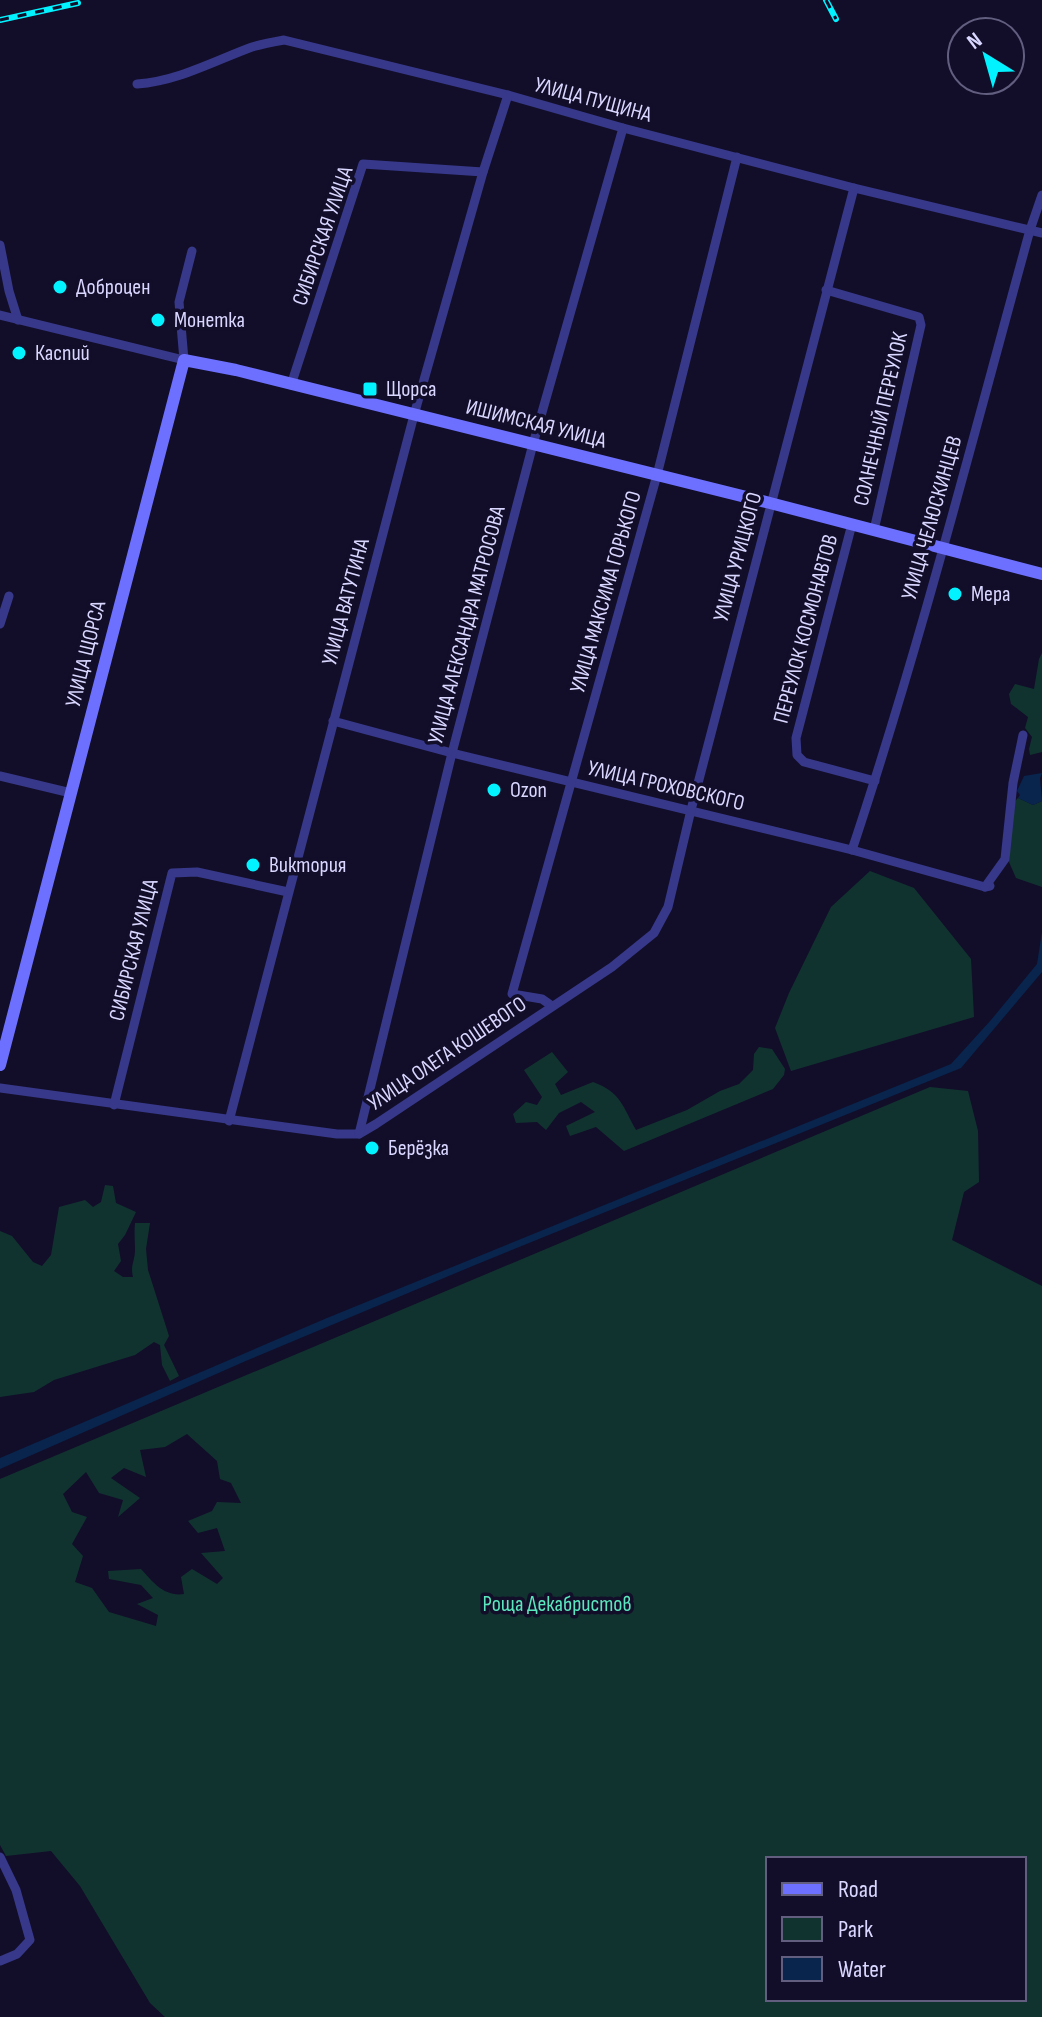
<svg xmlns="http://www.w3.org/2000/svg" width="1042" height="2017" font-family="'Sofia Sans Condensed',sans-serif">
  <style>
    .green { fill: #113330; fill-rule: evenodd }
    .water { fill: #09254d }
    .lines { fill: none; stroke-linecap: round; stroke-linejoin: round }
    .street { stroke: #37388a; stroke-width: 9 }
    .secondary { stroke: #6d70ff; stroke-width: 12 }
    .rail-casing { stroke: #02f2ff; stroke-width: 6 }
    .rail { stroke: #120e29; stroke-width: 3; stroke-dasharray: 9; stroke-linecap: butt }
    .poi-dot { fill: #02f2ff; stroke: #120e29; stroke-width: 3 }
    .labels { text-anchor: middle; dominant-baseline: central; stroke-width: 7; stroke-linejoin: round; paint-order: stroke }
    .street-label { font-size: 22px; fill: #d9d6ff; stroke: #120e29 }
    .poi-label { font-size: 22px; fill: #d9d6ff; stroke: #120e29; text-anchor: start }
    .park-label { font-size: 22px; fill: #5ae7bd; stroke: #120e29 }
  </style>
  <rect width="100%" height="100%" fill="#120e29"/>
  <g class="green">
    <path d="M1042,653V752L1030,755L1029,749L1032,737L1025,728L1028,717L1011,704L1009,694L1015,684L1034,689L1039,659Z"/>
    <path d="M1018,798L1033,805L1042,801V887L1016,878L1009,862L1013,803Z"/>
    <path d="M870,871L914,888L971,959L974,1017L791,1071L775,1028L789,993L831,907Z"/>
    <path d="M759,1047L772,1049L785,1069L784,1075L773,1089L624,1151L596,1127L570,1136L566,1126L595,1112L581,1102L559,1113L546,1130L537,1122L516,1123L513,1114L526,1102L537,1105L542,1097L524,1070L552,1052L568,1072L555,1084L561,1095L593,1082C621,1092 623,1107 636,1130L687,1110L720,1091L739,1084L753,1070L754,1054Z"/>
    <path d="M930,1087L968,1091L978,1131L979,1182L964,1192L952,1240L1042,1286V2017H165L150,2003L80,1886L51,1851L6,1856L0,1845V1479ZM187,1434L217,1461L220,1479L231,1483L241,1503L217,1502L212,1511L188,1521L198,1533L217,1528L225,1551L201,1553L223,1578L217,1584L192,1569L181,1577L184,1594C164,1597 153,1582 141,1569L108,1571L109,1579L141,1585L153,1598L137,1604L158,1615L156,1626L109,1612L92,1588L75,1582L83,1556L72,1544L87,1517L72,1512L63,1494L86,1472L99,1493L123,1500L118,1517L140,1498L111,1478L124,1468L146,1477L140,1450L165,1447ZM768,1859H1024V1999H768Z"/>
    <path d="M105,1185L113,1186L116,1203L136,1212L125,1235L118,1244L121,1261L114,1271L123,1277H133C130,1265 135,1261 135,1250C135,1240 134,1233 135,1223H150L146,1249L148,1270L169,1336L164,1345L179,1376L170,1381L162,1365L160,1345L154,1342L135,1355L54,1380L34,1392L0,1397V1231L12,1236L33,1262L42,1266L51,1255L59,1207L85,1200L93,1207L101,1202Z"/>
  </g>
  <g class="water">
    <path d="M1042,773L1040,778L1042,801L1033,805L1018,798L1020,795L1017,791L1024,776Z"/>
    <path d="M1042,932V972L961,1068L475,1265L248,1360L0,1469V1458L327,1318L951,1064L991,1020L1037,964Z"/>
  </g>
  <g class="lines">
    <g class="street">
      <path d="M137,84C178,81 214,61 252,47C262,44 273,42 284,40L508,95L623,128L854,188L1042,233"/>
      <path d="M0,245L9,291L18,320"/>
      <path d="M826,290L919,317L921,325L874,530"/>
      <path d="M0,315L184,360L179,302L192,251"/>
      <path d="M291,385L363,164L483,172"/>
      <path d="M852,524L796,738L797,755L804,762L875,781"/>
      <path d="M0,624L9,596"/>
      <path d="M333,721L452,753L852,850L985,887L990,886"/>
      <path d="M0,776L71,793"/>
      <path d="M852,850C920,646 973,437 1030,230L1042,195"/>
      <path d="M985,887L1005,859L1013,783L1023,735"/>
      <path d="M552,1006L542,999L512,994L657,475L737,157"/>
      <path d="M0,1088L337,1134H359L376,1124L612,967L654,933L668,907L691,810L854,188"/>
      <path d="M114,1105L172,873L197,872L288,892"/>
      <path d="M229,1121L414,415L483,172L508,95"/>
      <path d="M359,1134L452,753L533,444L623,128"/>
      <path d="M0,1857L16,1890L30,1940L17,1954L0,1961"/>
    </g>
    <path class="secondary" d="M0,1065L184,360L236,370L770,503L1042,574"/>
    <g class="rail-casing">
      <g id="rail">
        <path d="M826,0L836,19"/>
        <path d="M0,20L78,3"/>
      </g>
    </g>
    <use href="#rail" class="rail"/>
  </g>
  <g class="poi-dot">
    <circle cx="60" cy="287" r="8"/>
    <circle cx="158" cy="320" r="8"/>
    <circle cx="19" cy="353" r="8"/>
    <rect x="362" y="381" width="16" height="16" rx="4"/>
    <circle cx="955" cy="594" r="8"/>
    <circle cx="494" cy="790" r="8"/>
    <circle cx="253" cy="865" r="8"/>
    <circle cx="372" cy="1148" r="8"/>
  </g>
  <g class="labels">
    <g class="street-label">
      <text transform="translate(593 100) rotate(15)">УЛИЦА ПУЩИНА</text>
      <text transform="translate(323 236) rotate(-71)">СИБИРСКАЯ УЛИЦА</text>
      <text transform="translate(881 419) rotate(-77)">СОЛНЕЧНЫЙ ПЕРЕУЛОК</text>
      <text transform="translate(536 424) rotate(14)">ИШИМСКАЯ УЛИЦА</text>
      <text transform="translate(932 518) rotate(-74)">УЛИЦА ЧЕЛЮСКИНЦЕВ</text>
      <text transform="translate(738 557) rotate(-75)">УЛИЦА УРИЦКОГО</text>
      <text transform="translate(606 592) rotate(-74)">УЛИЦА МАКСИМА ГОРЬКОГО</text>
      <text transform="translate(346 602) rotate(-75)">УЛИЦА ВАТУТИНА</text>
      <text transform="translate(467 625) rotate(-75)">УЛИЦА АЛЕКСАНДРА МАТРОСОВА</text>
      <text transform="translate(806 629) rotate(-75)">ПЕРЕУЛОК КОСМОНАВТОВ</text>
      <text transform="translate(86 654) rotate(-76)">УЛИЦА ЩОРСА</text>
      <text transform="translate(666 786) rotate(13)">УЛИЦА ГРОХОВСКОГО</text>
      <text transform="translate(134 950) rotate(-76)">СИБИРСКАЯ УЛИЦА</text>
      <text transform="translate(447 1054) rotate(-34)">УЛИЦА ОЛЕГА КОШЕВОГО</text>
    </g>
    <g class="poi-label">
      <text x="76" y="287">Доброцен</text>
      <text x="174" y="320">Монетка</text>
      <text x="35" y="353">Каспий</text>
      <text x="386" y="389">Щорса</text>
      <text x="971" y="594">Мера</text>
      <text x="510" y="790">Ozon</text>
      <text x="269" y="865">Виктория</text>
      <text x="388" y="1148">Берёзка</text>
    </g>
    <g class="park-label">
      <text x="557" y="1604">Роща Декабристов</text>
    </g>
  </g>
  <rect x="766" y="1857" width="260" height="144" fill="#120e29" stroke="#625e7f" stroke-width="2"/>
  <rect x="782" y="1883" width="40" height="12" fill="#6d70ff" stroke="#625e7f" stroke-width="2"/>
  <text x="838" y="1897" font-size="24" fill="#d9d6ff">Road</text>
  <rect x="782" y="1917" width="40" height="24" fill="#113330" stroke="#625e7f" stroke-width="2"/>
  <text x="838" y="1937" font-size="24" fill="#d9d6ff">Park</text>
  <rect x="782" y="1957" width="40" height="24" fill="#09254d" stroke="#625e7f" stroke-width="2"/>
  <text x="838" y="1977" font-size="24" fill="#d9d6ff">Water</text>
  <g transform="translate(986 56) rotate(323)"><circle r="38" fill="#120e29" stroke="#625e7f" stroke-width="2"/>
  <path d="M0-6L14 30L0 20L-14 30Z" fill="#02f2ff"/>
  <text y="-12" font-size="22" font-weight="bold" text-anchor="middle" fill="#d9d6ff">N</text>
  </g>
</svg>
